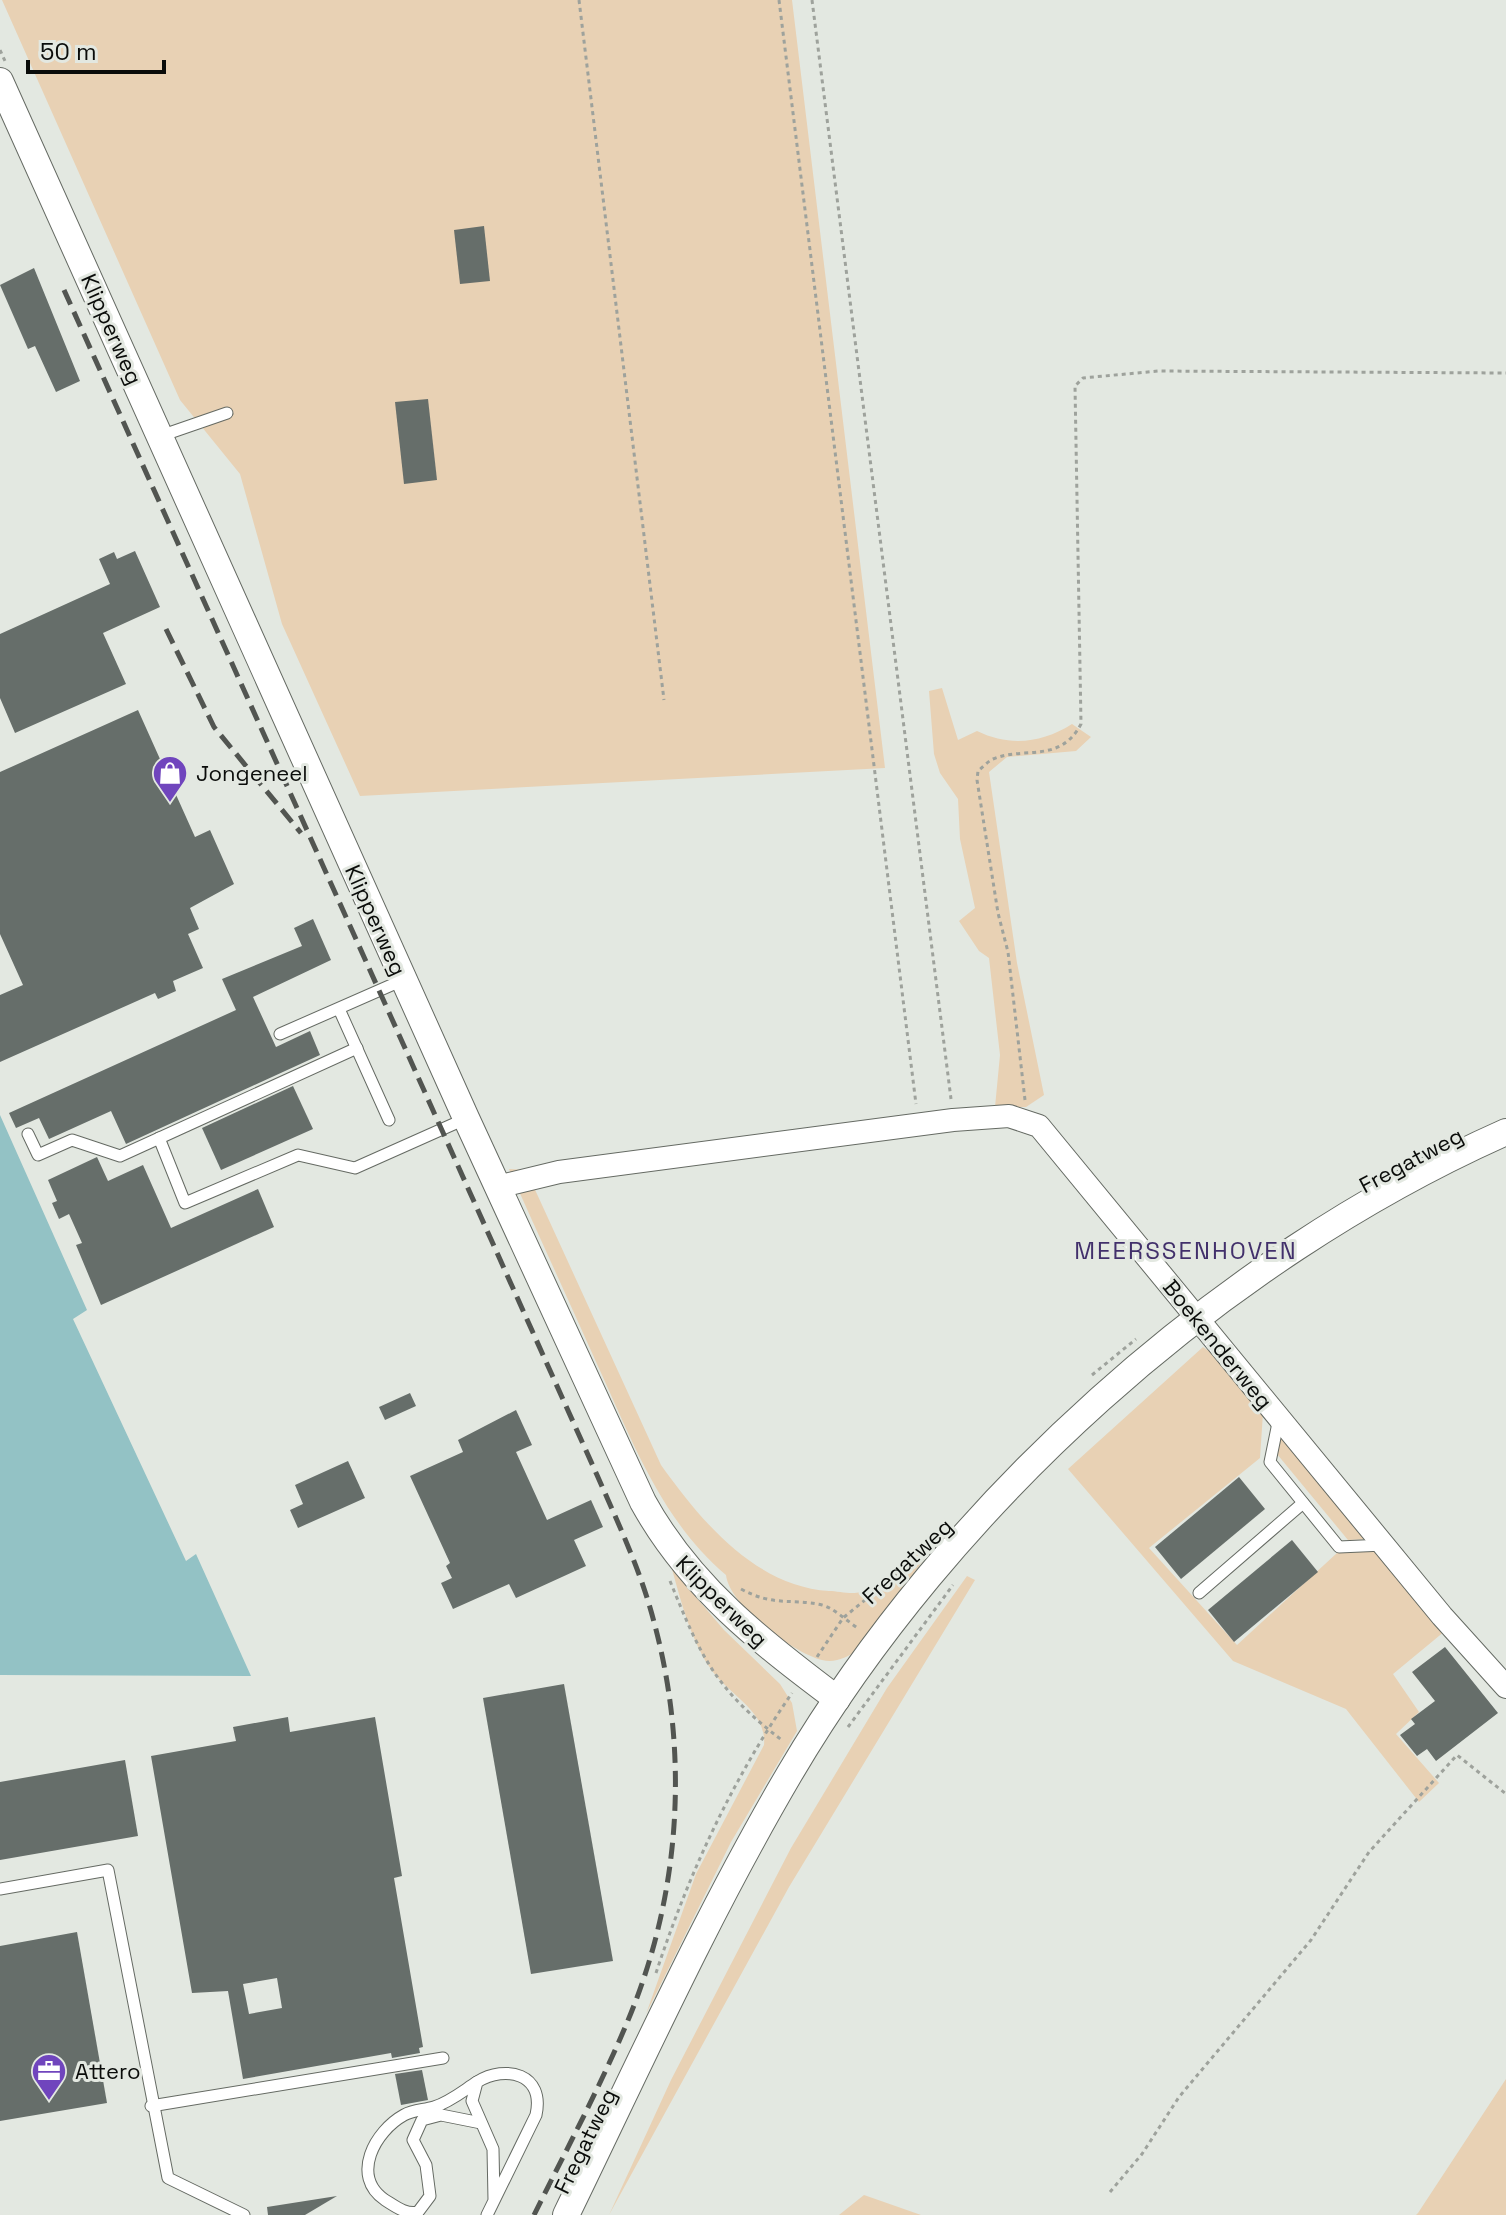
<svg xmlns="http://www.w3.org/2000/svg" width="1506" height="2215" font-family="'Space Grotesk',sans-serif">
  <style>
    .green { fill: #e8d1b4 }
    .water { fill: #93c2c5 }
    .building { fill: #666e6a; fill-rule: evenodd }
    .lines { fill: none; stroke-linecap: round; stroke-linejoin: round }
    .service-casing { stroke: #656a63; stroke-width: 13 }
    .minor-casing { stroke: #656a63; stroke-width: 24 }
    .tertiary-casing { stroke: #656a63; stroke-width: 28 }
    .path { stroke: #9ea29c; stroke-width: 3; stroke-dasharray: 4 4; stroke-linecap: butt }
    .service { stroke: #fff; stroke-width: 11 }
    .minor { stroke: #fff; stroke-width: 22 }
    .tertiary { stroke: #fff; stroke-width: 26 }
    .rail { stroke: #525551; stroke-width: 5; stroke-dasharray: 16 8; stroke-linecap: butt }
    .labels { text-anchor: middle; dominant-baseline: central; stroke-width: 6; stroke-linejoin: round; paint-order: stroke }
    .street-label { font-size: 22px; fill: #0a0c0a; stroke: #e3e8e1 }
    .poi-label { font-size: 22px; fill: #0a0c0a; stroke: #e3e8e1; text-anchor: start }
    .neighbourhood-label { font-size: 24px; letter-spacing: 2px; fill: #42306b; stroke: #e3e8e1 }
  </style>
  <rect width="100%" height="100%" fill="#e3e8e1"/>
  <g class="green">
    <path d="M2,0H792L885,768L360,796L282,624L240,474L180,400Z"/>
    <path d="M942,688L958,740L977,731C1010,747 1042,743 1072,724L1091,737L1076,751L1007,757L989,772L1017,963L1044,1095L1026,1107H995L1000,1055L989,958L979,951L959,921L975,908L960,839L958,799L940,773L934,754L929,691Z"/>
    <path d="M509,1169L526,1170L661,1465C701,1521 755,1586 829,1591C838,1591 852,1595 860,1592C884,1584 906,1559 922,1541L928,1554L857,1650C847,1658 835,1663 822,1660C793,1653 729,1605 726,1575C661,1520 632,1440 597,1364C568,1299 538,1234 509,1169Z"/>
    <path d="M1203,1347L1216,1356L1263,1413L1260,1458L1149,1548L1237,1645L1337,1553L1379,1551L1445,1631L1393,1674L1419,1712L1396,1734L1439,1783L1419,1802L1346,1709L1233,1661L1068,1469Z"/>
    <path d="M1282,1431L1369,1539L1348,1540L1277,1454Z"/>
    <path d="M672,1569L724,1630L780,1684L792,1703L797,1731L731,1842L646,2014L696,1874L764,1745C767,1712 731,1696 713,1672C692,1644 681,1602 672,1569Z"/>
    <path d="M967,1576L975,1580L789,1887L609,2215L671,2080L791,1848L887,1688Z"/>
    <path d="M1506,2079V2215H1416L1418,2213Z"/>
    <path d="M864,2195L921,2215H839Z"/>
  </g>
  <path class="water" d="M0,1115L87,1310L73,1319L186,1561L196,1554L251,1676L0,1675Z"/>
  <g class="building">
    <path d="M484,226L490,281L460,284L454,230Z"/>
    <path d="M34,268L80,381L56,392L35,346L28,349L0,285Z"/>
    <path d="M428,399L437,480L404,484L395,402Z"/>
    <path d="M135,551L160,607L103,633L126,684L15,733L0,698V634L110,584L99,559L114,552L117,559Z"/>
    <path d="M138,710L195,837L210,830L234,884L190,908L199,929L188,934L203,968L173,981L176,991L158,999L155,993L0,1062V995L23,985L0,934V772Z"/>
    <path d="M313,919L331,960L253,997L276,1047L310,1031L320,1055L126,1144L111,1111L49,1139L39,1118L16,1128L9,1113L236,1010L222,979L302,946L294,928Z"/>
    <path d="M293,1086L313,1129L221,1170L202,1128Z"/>
    <path d="M97,1157L108,1181L143,1165L171,1228L258,1189L274,1227L101,1305L76,1245L82,1243L69,1214L59,1219L52,1203L57,1201L48,1180Z"/>
    <path d="M410,1393L416,1406L385,1420L379,1407Z"/>
    <path d="M516,1410L532,1445L516,1452L547,1520L591,1500L603,1527L574,1540L586,1566L516,1598L509,1584L453,1609L441,1583L452,1578L446,1566L450,1563L410,1476L463,1452L458,1440Z"/>
    <path d="M348,1461L365,1498L298,1528L290,1510L303,1504L295,1485Z"/>
    <path d="M1239,1477L1265,1509L1181,1579L1155,1547Z"/>
    <path d="M1292,1540L1318,1572L1234,1642L1208,1610Z"/>
    <path d="M1445,1647L1498,1713L1436,1761L1427,1749L1417,1756L1400,1735L1415,1724L1411,1719L1435,1701L1412,1672Z"/>
    <path d="M564,1684L613,1961L531,1974L483,1698Z"/>
    <path d="M288,1717L290,1732L375,1717L402,1876L394,1878L423,2047L419,2048L420,2053L392,2058L391,2053L243,2079L228,1991L192,1993L151,1756L236,1741L233,1727ZM277,1978L282,2008L249,2014L243,1984Z"/>
    <path d="M125,1760L138,1836L0,1860V1782Z"/>
    <path d="M77,1932L107,2103L0,2121V1946Z"/>
    <path d="M422,2070L428,2100L401,2105L395,2074Z"/>
    <path d="M337,2196L305,2215H268L267,2207Z"/>
  </g>
  <g class="lines">
    <g class="service-casing">
      <g id="service">
        <path d="M172,432L227,413"/>
        <path d="M339,1009L389,1120"/>
        <path d="M280,1034L403,980"/>
        <path d="M28,1134L38,1155L72,1140L120,1156L357,1048"/>
        <path d="M159,1138L185,1203L298,1155L355,1168L465,1119"/>
        <path d="M1279,1418L1270,1462L1339,1547L1384,1545"/>
        <path d="M1199,1593L1303,1503"/>
        <path d="M0,1889L108,1870L168,2178L244,2215"/>
        <path d="M477,2082C463,2091 450,2102 434,2107C424,2110 413,2110 404,2115C375,2131 350,2176 385,2200C395,2206 406,2215 418,2212L430,2196L426,2165L413,2140L422,2120L441,2115L481,2123"/>
        <path d="M151,2106L443,2058"/>
        <path d="M487,2215L536,2115C545,2074 506,2064 477,2082L472,2101L493,2149L494,2200"/>
      </g>
    </g>
    <g class="minor-casing">
      <path id="minor" d="M497,1187L559,1172L953,1120L1009,1116L1039,1126L1442,1616L1506,1687"/>
    </g>
    <g class="tertiary-casing">
      <g id="tertiary">
        <path d="M0,81L466,1118L643,1502C690,1587 761,1642 837,1699"/>
        <path d="M566,2215C638,2067 706,1916 790,1773C949,1503 1220,1259 1506,1132"/>
      </g>
    </g>
    <g class="path">
      <path d="M579,0L664,700"/>
      <path d="M779,0L916,1104"/>
      <path d="M812,0L951,1099"/>
      <path d="M0,50L5,61"/>
      <path d="M1025,1100L1008,952L998,913L977,780L978,771C982,768 988,761 993,759C1024,746 1060,764 1081,724L1075,386L1083,378L1158,371L1506,373"/>
      <path d="M1092,1375L1136,1339"/>
      <path d="M670,1581C701,1657 715,1689 783,1741"/>
      <path d="M741,1589C774,1607 791,1598 822,1605C834,1608 848,1622 859,1629"/>
      <path d="M817,1657L843,1618L909,1564"/>
      <path d="M848,1727L953,1585"/>
      <path d="M656,1973C689,1873 732,1780 792,1693"/>
      <path d="M1110,2192L1142,2154L1179,2097L1311,1940L1369,1852L1457,1755L1506,1794"/>
    </g>
    <use href="#service" class="service"/>
    <use href="#minor" class="minor"/>
    <use href="#tertiary" class="tertiary"/>
    <g class="rail">
      <path d="M64,290L597,1475C618,1523 641,1571 654,1622C689,1751 681,1889 631,2013C603,2082 567,2148 534,2215"/>
      <path d="M166,629L214,727L301,833"/>
    </g>
  </g>
  <defs>
    <g id="shop-pin" transform="scale(1.8)"><path d="M0 17L-7.5 6A9.5 9.5 0 1 1 7.5 6Z" fill="#7045bd" stroke="#e3e8e1"/><path d="M-5-2.5h2.3a2.7 3.5 0 0 1 5.4 0H5L5.5 6h-11ZM-1.5-2.5h3a1.5 2.3 0 0 0-3 0Z" fill="#fff"/></g>
    <g id="office-pin" transform="scale(1.8)"><path d="M0 17L-7.5 6A9.5 9.5 0 1 1 7.5 6Z" fill="#7045bd" stroke="#e3e8e1"/><path d="M-6-3h4V-5.5h4V-3h4V5H-6ZM-1-4.5V-3h2v-1.5ZM-6 0V1H6V0Z" fill="#fff"/></g>
  </defs>
  <g fill-rule="evenodd">
    <use href="#shop-pin" x="170" y="773"/>
    <use href="#office-pin" x="49" y="2071"/>
  </g>
  <g class="labels">
    <g class="street-label">
      <text transform="translate(112 329) rotate(66)">Klipperweg</text>
      <text transform="translate(376 920) rotate(66)">Klipperweg</text>
      <text transform="translate(1411 1160) rotate(-28)">Fregatweg</text>
      <text transform="translate(1218 1344) rotate(51)">Boekenderweg</text>
      <text transform="translate(907 1561) rotate(-43)">Fregatweg</text>
      <text transform="translate(722 1601) rotate(45)">Klipperweg</text>
      <text transform="translate(585 2141) rotate(-64)">Fregatweg</text>
    </g>
    <g class="poi-label">
      <text x="196" y="773">Jongeneel</text>
      <text x="75" y="2071">Attero</text>
    </g>
    <g class="neighbourhood-label">
      <text x="1186" y="1250">MEERSSENHOVEN</text>
    </g>
  </g>
  <path d="M28 60v12h136v-12" fill="none" stroke="#0a0c0a" stroke-width="4"/>
  <text x="40" y="60" font-size="24" fill="#0a0c0a" stroke="#e3e8e1" stroke-width="6" paint-order="stroke">50 m</text>
</svg>
